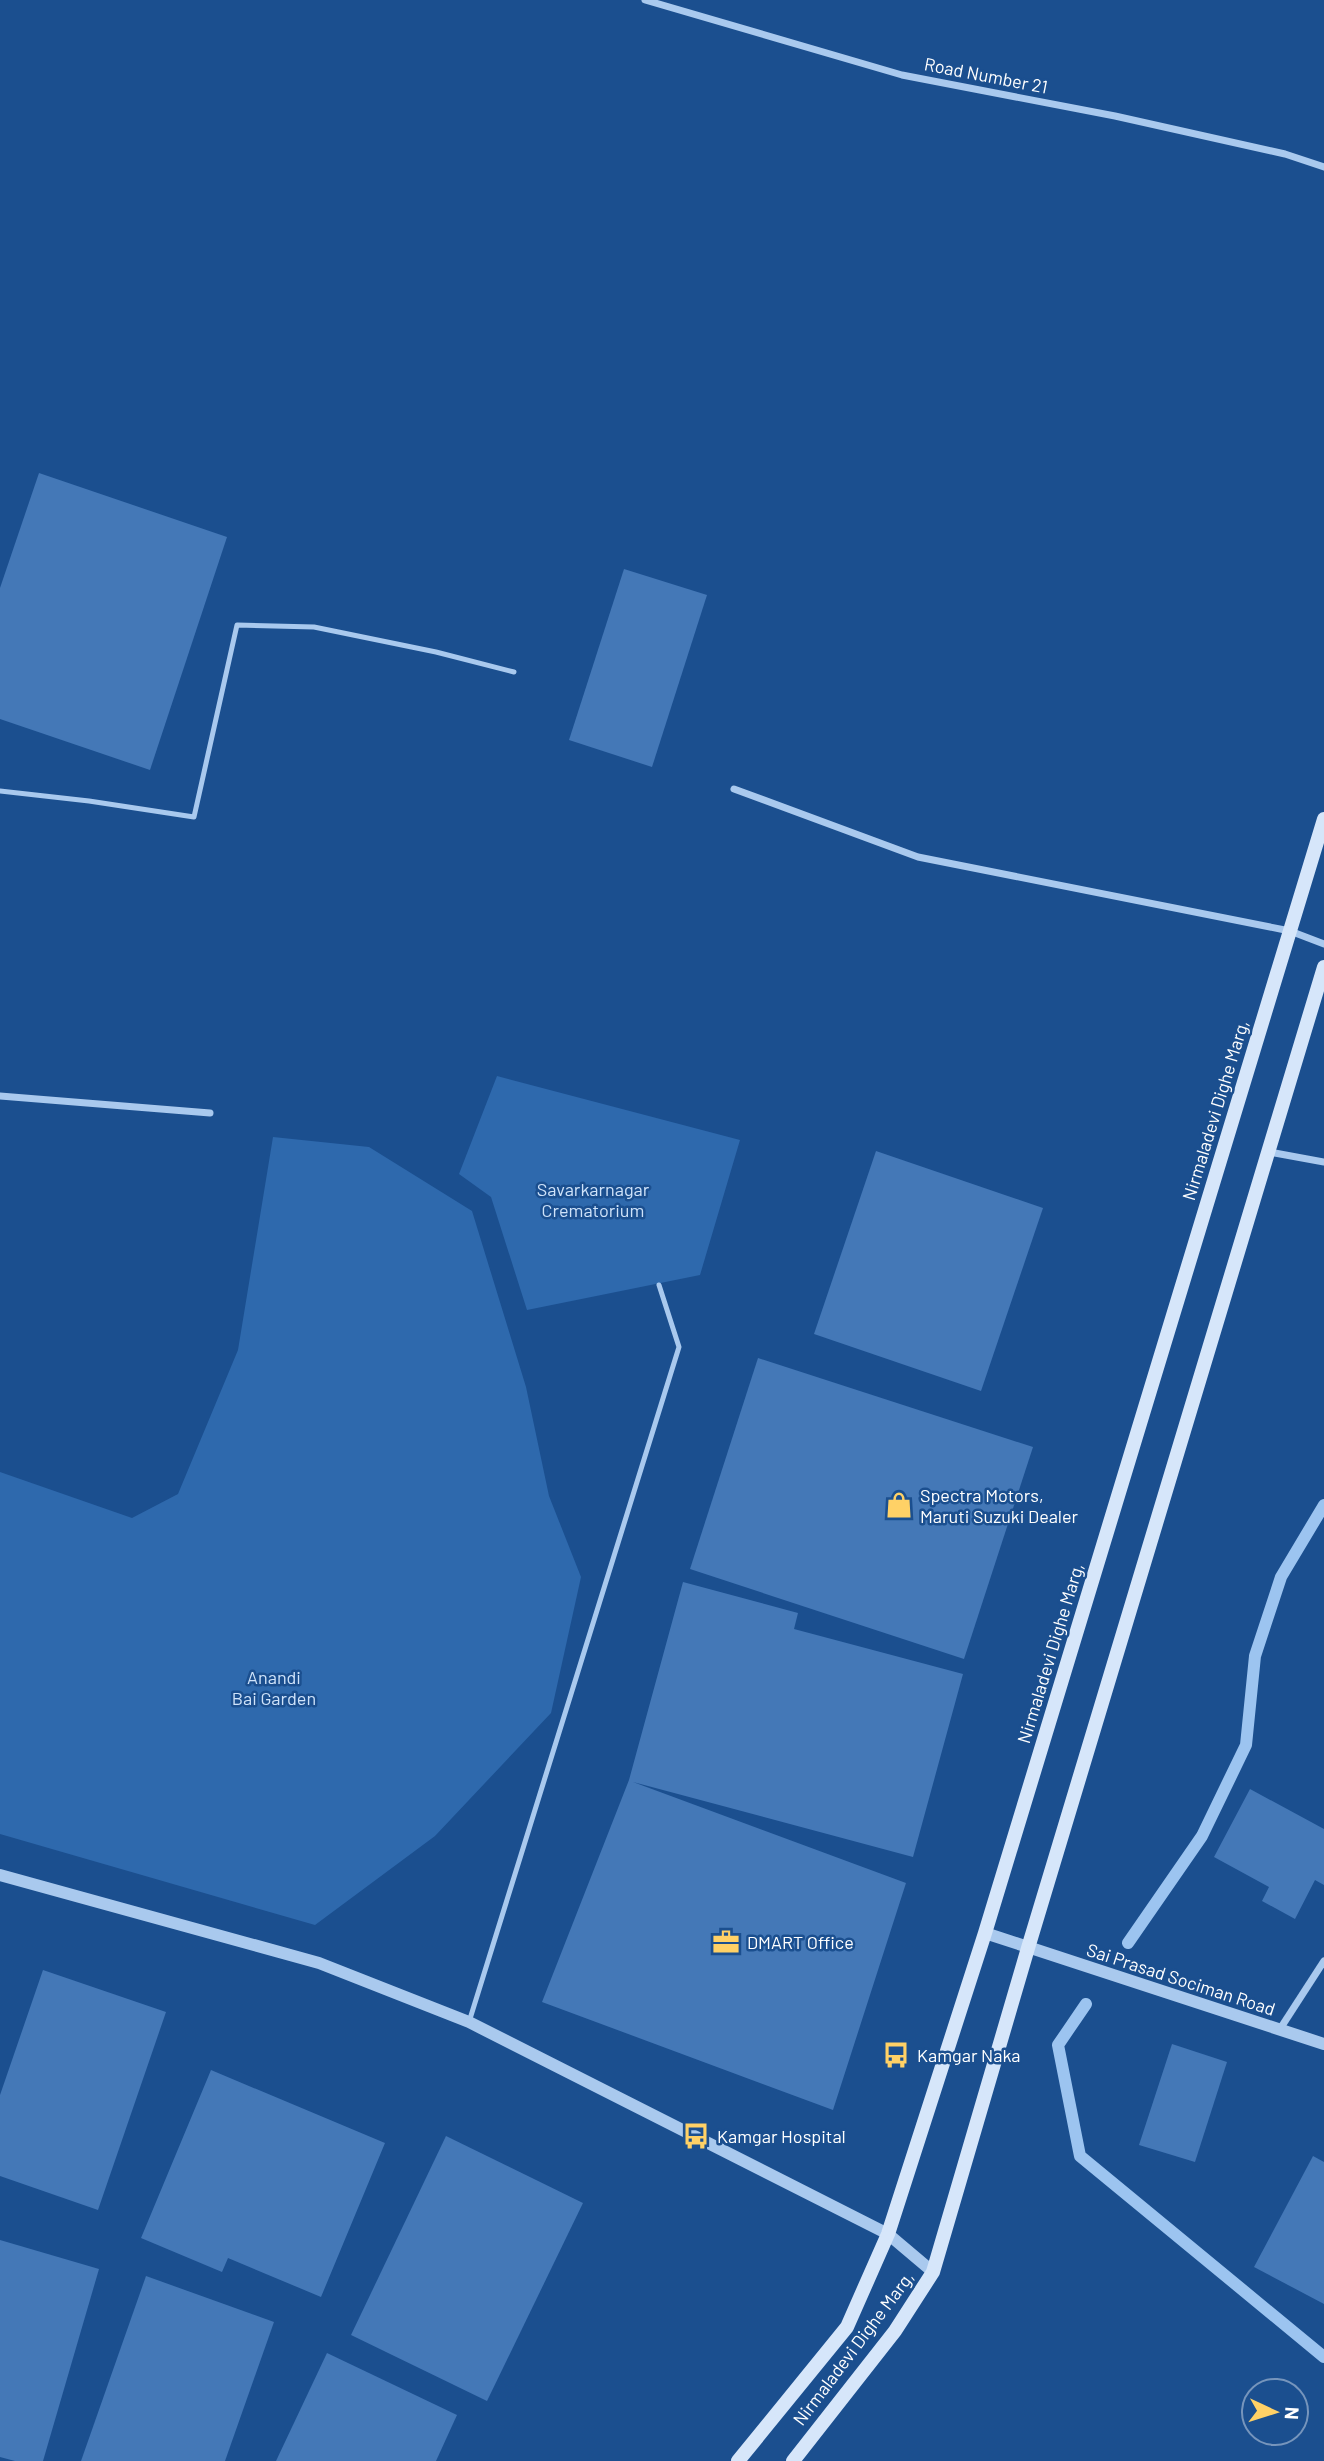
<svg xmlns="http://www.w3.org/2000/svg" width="1324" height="2461" font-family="Barlow,sans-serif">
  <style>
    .green { fill: #2e69ad }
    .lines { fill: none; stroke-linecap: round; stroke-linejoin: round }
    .stream { stroke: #9cc4f0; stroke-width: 12 }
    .building { fill: #4478b7 }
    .service { stroke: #a9c9ee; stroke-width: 5 }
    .minor { stroke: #a9c9ee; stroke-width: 7 }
    .tertiary { stroke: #a9c9ee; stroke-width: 12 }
    .secondary { stroke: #d6e6fa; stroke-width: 14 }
    .labels { text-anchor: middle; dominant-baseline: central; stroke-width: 5; stroke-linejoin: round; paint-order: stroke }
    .street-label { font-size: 18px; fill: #fff; stroke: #1b4f8f }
    .park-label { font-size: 18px; fill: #cfe3fa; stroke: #1b4f8f }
    .poi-label { font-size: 18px; fill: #fff; stroke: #1b4f8f; text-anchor: start }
  </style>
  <rect width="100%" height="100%" fill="#1b4f8f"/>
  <g class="green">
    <path d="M497,1076L740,1140L700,1275L527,1310L491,1197L459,1174Z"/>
    <path d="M273,1137L369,1147L472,1211L526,1387L549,1496L581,1577L551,1713L435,1836L315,1925L0,1834V1472L132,1518L178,1494L238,1350Z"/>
  </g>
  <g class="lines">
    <g class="stream">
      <path d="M1128,1943L1202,1836L1246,1745L1255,1656L1281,1577L1324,1505"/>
      <path d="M1086,2004L1058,2045L1080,2156L1324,2357"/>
    </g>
  </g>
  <g class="building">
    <path d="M39,473L227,537L150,770L0,719V588Z"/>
    <path d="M624,569L707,595L652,767L569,740Z"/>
    <path d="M876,1151L1043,1208L981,1391L814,1334Z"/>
    <path d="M758,1358L1033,1447L964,1659L690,1569Z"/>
    <path d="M683,1582L798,1613L794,1629L963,1674L913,1857L633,1782L906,1883L833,2110L542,2002L629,1780Z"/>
    <path d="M1250,1789L1324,1829V1885L1315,1880L1295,1919L1262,1901L1269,1887L1214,1857Z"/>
    <path d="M43,1970L166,2012L98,2210L0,2176V2095Z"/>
    <path d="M1172,2044L1227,2062L1195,2162L1139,2145Z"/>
    <path d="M211,2070L385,2143L321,2297L228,2258L222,2272L141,2238Z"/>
    <path d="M446,2136L583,2203L487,2401L351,2335Z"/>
    <path d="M1313,2156L1324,2162V2304L1254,2267Z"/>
    <path d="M0,2240L99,2269L43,2461H15L0,2457Z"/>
    <path d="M146,2276L274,2322L225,2461H81Z"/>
    <path d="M327,2353L457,2415L436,2461H276Z"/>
  </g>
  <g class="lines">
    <g class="service">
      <path d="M0,791L89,801L194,817L237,625L314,627L436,652L514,672"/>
      <path d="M469,2022L679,1347L659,1285"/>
    </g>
    <g class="minor">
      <path d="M645,0L902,75L1115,116L1285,154L1324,167"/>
      <path d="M734,789L918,857L1290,931L1324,944"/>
      <path d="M0,1096L210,1113"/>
      <path d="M1269,1152L1324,1162"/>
      <path d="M1280,2029L1324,1961"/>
    </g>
    <g class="tertiary">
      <path d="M0,1875L319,1963L469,2022L888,2234L933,2272"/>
      <path d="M985,1933L1324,2044"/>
    </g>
    <g class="secondary">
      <path d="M738,2461L847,2327L888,2234L985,1933L1324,819"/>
      <path d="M793,2461L895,2331L933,2272L1028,1948L1324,967"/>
    </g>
  </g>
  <defs>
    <g id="shop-bare" transform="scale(2.1)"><path d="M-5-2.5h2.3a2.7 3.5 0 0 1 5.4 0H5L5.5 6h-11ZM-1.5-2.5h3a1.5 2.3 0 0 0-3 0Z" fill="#ffd166" stroke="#1b4f8f" stroke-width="2.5" paint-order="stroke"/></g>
    <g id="office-bare" transform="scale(2.1)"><path d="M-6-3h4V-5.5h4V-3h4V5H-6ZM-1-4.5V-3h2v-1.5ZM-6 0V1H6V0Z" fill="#ffd166" stroke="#1b4f8f" stroke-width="2.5" paint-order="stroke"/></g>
    <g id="bus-bare" transform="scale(2.1)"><path d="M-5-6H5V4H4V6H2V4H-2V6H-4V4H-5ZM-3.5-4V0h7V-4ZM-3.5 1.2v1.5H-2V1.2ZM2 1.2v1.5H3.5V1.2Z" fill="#ffd166" stroke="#1b4f8f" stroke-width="2.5" paint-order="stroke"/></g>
  </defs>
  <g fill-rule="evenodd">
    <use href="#shop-bare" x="899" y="1505"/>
    <use href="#office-bare" x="726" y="1942"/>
    <use href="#bus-bare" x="896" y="2055"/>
    <use href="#bus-bare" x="696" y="2136"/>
  </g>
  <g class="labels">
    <g class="street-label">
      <text transform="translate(986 75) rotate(11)">Road Number 21</text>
      <text transform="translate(1215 1110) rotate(-73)">Nirmaladevi Dighe Marg,</text>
      <text transform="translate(1050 1653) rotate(-73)">Nirmaladevi Dighe Marg,</text>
      <text transform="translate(1181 1979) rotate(18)">Sai Prasad Sociman Road</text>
      <text transform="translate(853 2348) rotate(-53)">Nirmaladevi Dighe Marg,</text>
    </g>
    <g class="park-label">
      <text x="593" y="1189">Savarkarnagar<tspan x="593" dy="21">Crematorium</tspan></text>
      <text x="274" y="1677">Anandi<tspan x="274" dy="21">Bai Garden</tspan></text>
    </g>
    <g class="poi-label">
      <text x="920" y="1495">Spectra Motors,<tspan x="920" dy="21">Maruti Suzuki Dealer</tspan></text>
      <text x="747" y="1942">DMART Office</text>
      <text x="917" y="2055">Kamgar Naka</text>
      <text x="717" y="2136">Kamgar Hospital</text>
    </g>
  </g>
  <g transform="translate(1275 2412) rotate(94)"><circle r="33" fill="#1b4f8f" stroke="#7695bc" stroke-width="2"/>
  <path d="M0-5L12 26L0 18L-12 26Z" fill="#ffd166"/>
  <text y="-10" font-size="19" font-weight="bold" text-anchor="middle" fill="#ffffff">N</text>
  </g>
</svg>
